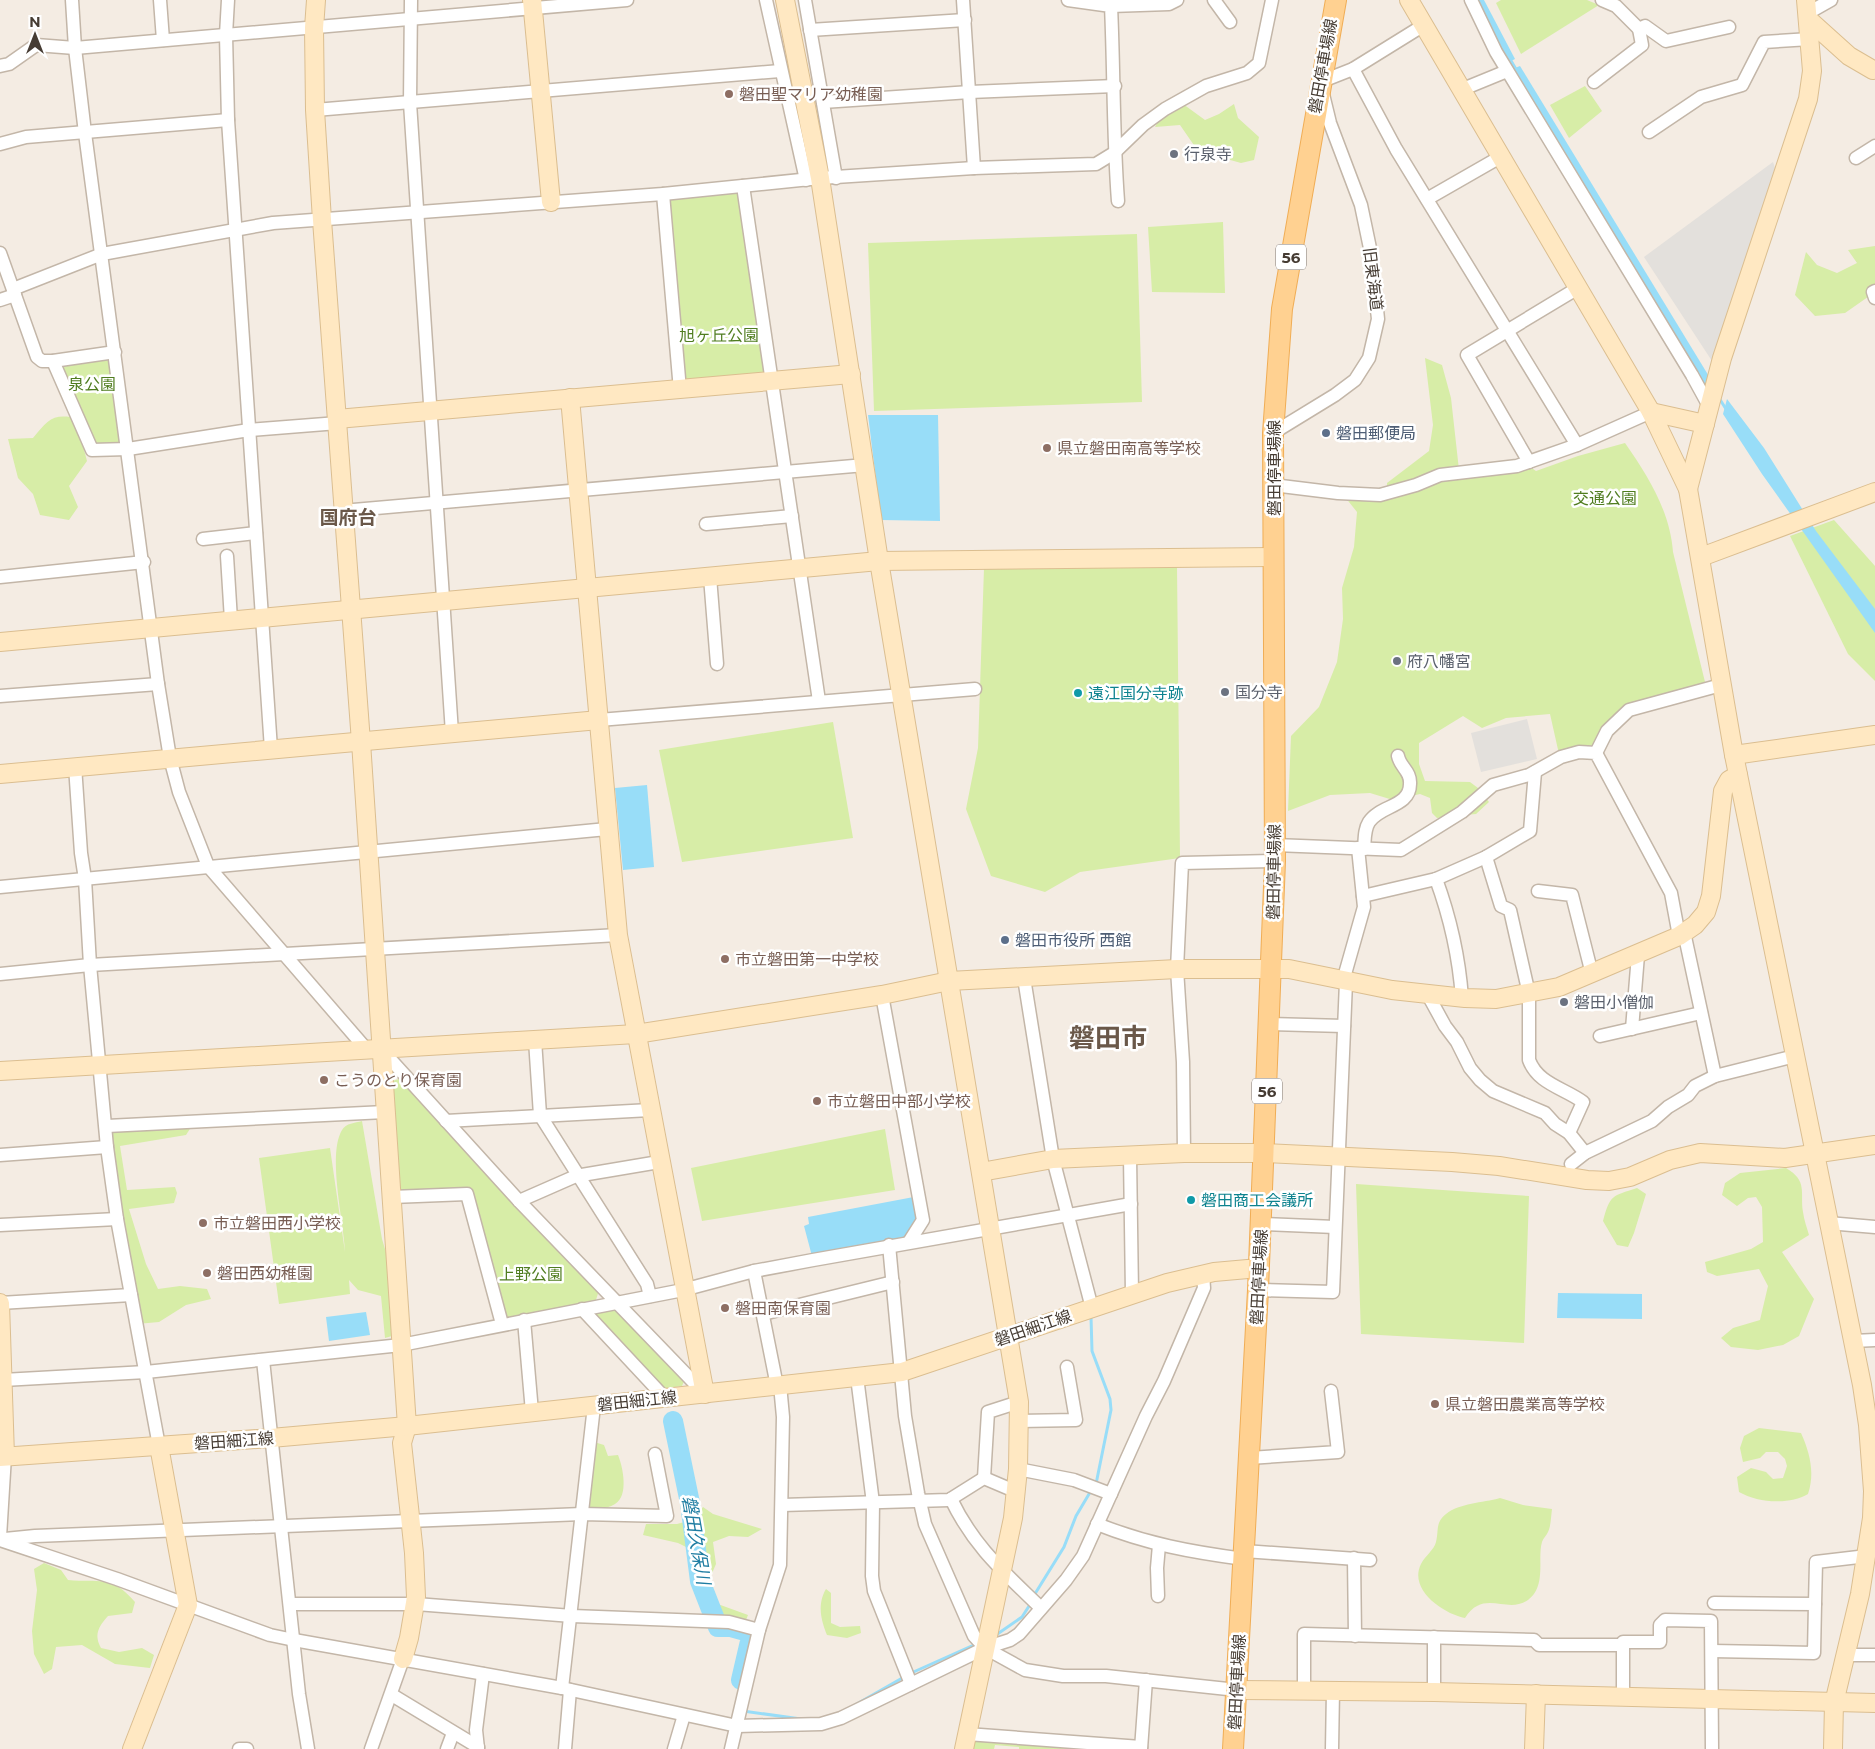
<svg xmlns="http://www.w3.org/2000/svg" width="1875" height="1749" font-family="Montserrat,'Noto Sans JP',sans-serif">
  <style>
    .green { fill: #d7eda7 }
    .parking { fill: #e3e0dc }
    .water { fill: #98ddf8 }
    .lines { fill: none; stroke-linecap: round; stroke-linejoin: round }
    .stream { stroke: #98ddf8; stroke-width: 3 }
    .river { stroke: #98ddf8; stroke-width: 20 }
    .street-casing { stroke: #c3b6a8; stroke-width: 15 }
    .secondary-casing { stroke: #dbbe90; stroke-width: 20 }
    .primary-casing { stroke: #f0ad55; stroke-width: 22 }
    .street { stroke: #fff; stroke-width: 12 }
    .secondary { stroke: #ffe8c2; stroke-width: 18 }
    .primary { stroke: #ffd191; stroke-width: 20 }
    .education-dot { fill: #8d6e63; stroke: #fff; stroke-width: 2 }
    .worship-dot { fill: #6b7280; stroke: #fff; stroke-width: 2 }
    .service-dot { fill: #5c6f8a; stroke: #fff; stroke-width: 2 }
    .culture-dot { fill: #0f9aa8; stroke: #fff; stroke-width: 2 }
    .labels { text-anchor: middle; dominant-baseline: central; stroke-width: 5; stroke-linejoin: round; paint-order: stroke }
    .shield { fill: #fff; stroke: #7e7670; stroke-width: 1 }
    .shield-label { font-size: 15px; font-weight: bold; fill: #463c33 }
    .street-label { font-size: 16px; fill: #463c33; stroke: #fff }
    .education-label { font-size: 16px; fill: #785e54; stroke: #fff; text-anchor: start }
    .worship-label { font-size: 16px; fill: #5b616d; stroke: #fff; text-anchor: start }
    .park-label { font-size: 16px; fill: #507d20; stroke: #fff }
    .service-label { font-size: 16px; fill: #4e5e75; stroke: #fff; text-anchor: start }
    .culture-label { font-size: 16px; fill: #0d838f; stroke: #fff; text-anchor: start }
    .water-label { font-size: 18px; font-style: italic; fill: #1f7da2; stroke: #fff }
    .quarter-label { font-size: 19px; font-weight: bold; fill: #6a5849; stroke: #fff }
    .town-label { font-size: 26px; font-weight: bold; fill: #6a5849; stroke: #fff }
  </style>
  <rect width="100%" height="100%" fill="#f4ece3"/>
  <g class="green">
    <path d="M1501,0H1587L1599,5L1521,54L1496,3Z"/>
    <path d="M1585,86L1602,111L1569,138L1550,105Z"/>
    <path d="M1183,104L1205,120L1219,114L1234,104L1238,118L1259,137L1254,160L1241,163L1198,151L1180,125L1155,127L1162,114Z"/>
    <path d="M736,192L740,196L764,372L762,375L687,379L683,376L669,201L672,196Z"/>
    <path d="M1223,222L1225,293L1152,292L1148,227Z"/>
    <path d="M1137,234L1142,402L874,411L868,243Z"/>
    <path d="M1875,246V292L1845,313L1815,316L1795,295L1806,252L1817,265L1837,273L1857,263L1848,250Z"/>
    <path d="M115,352L123,449L82,442L87,461L69,486L78,507L69,520L40,515L33,494L18,478L8,439L33,438C48,420 52,413 77,418L53,361Z"/>
    <path d="M1425,358L1442,365L1451,398L1459,470L1526,464L1536,471L1578,456L1625,443C1648,476 1670,511 1673,552L1706,686L1626,707L1596,753L1561,763L1550,714L1506,718L1482,728L1463,716L1419,743V764L1425,781L1470,782L1478,788L1489,802L1476,814L1437,818L1432,813L1430,798L1420,794L1393,800L1370,793L1330,795L1288,811L1291,736L1319,707L1337,662L1343,619L1342,588L1354,547L1357,512L1341,492L1387,491V483L1429,451L1433,425Z"/>
    <path d="M1834,520L1875,566V681L1848,654L1790,536Z"/>
    <path d="M1177,566L1180,858L1080,872L1045,892L991,876L966,809L978,748L984,568Z"/>
    <path d="M833,722L853,838L682,862L659,750Z"/>
    <path d="M399,1079L599,1290L596,1300L510,1318L502,1314L470,1197L396,1191L392,1081Z"/>
    <path d="M195,1121L186,1135L120,1146L127,1190L175,1187L177,1193L174,1203L129,1209L146,1264L158,1289L180,1286L207,1289L211,1299L186,1305L159,1322L137,1324L109,1129Z"/>
    <path d="M362,1121L382,1239L390,1266L392,1336L385,1338L381,1296L358,1290L349,1280L350,1294L279,1304L259,1158L330,1148L345,1252C344,1223 327,1155 342,1130C346,1123 355,1123 362,1121Z"/>
    <path d="M885,1129L895,1190L702,1221L691,1168Z"/>
    <path d="M1786,1168C1808,1181 1800,1192 1803,1212C1804,1220 1807,1228 1809,1235L1782,1252L1814,1299L1799,1336L1783,1345L1758,1350L1731,1347L1721,1338L1733,1328L1760,1320L1768,1286L1759,1269L1717,1276L1707,1272L1705,1262L1751,1249L1763,1242L1762,1207L1756,1197L1748,1198L1737,1206L1722,1195L1725,1183L1740,1173Z"/>
    <path d="M1356,1184L1529,1196L1524,1343L1361,1334Z"/>
    <path d="M1637,1188L1646,1194L1634,1233L1628,1247L1617,1245L1603,1221C1610,1195 1612,1196 1637,1188Z"/>
    <path d="M615,1306L685,1379L682,1386L662,1389L593,1313Z"/>
    <path d="M1759,1428L1801,1433C1810,1453 1815,1473 1808,1494C1789,1505 1758,1503 1739,1492L1737,1477L1751,1468L1766,1472L1773,1479L1783,1478L1787,1466L1785,1459L1778,1452H1766L1760,1458L1743,1462L1740,1448L1744,1436Z"/>
    <path d="M594,1442L604,1445L608,1456L618,1455C623,1467 629,1496 615,1504C606,1510 596,1508 587,1507Z"/>
    <path d="M1500,1498L1523,1505L1552,1509C1551,1516 1551,1526 1548,1532C1547,1535 1543,1538 1542,1542C1537,1558 1547,1586 1528,1600C1507,1615 1484,1588 1465,1618C1444,1614 1408,1590 1421,1564C1425,1556 1434,1550 1436,1542C1439,1530 1435,1523 1446,1514C1460,1503 1482,1503 1500,1498Z"/>
    <path d="M703,1507L713,1514L762,1529L748,1537L729,1536L713,1542L716,1564L709,1580L715,1603L748,1615L744,1625L718,1627L708,1603L694,1576L696,1552L678,1543L643,1535L646,1524H677L692,1520Z"/>
    <path d="M44,1563L61,1570L68,1580C99,1583 111,1574 135,1602L132,1613L108,1616C98,1627 94,1635 101,1648L119,1652L142,1648L154,1655L150,1668L115,1664L82,1645L56,1647L52,1669L44,1674L34,1654L32,1631L37,1590L34,1569Z"/>
    <path d="M826,1589L831,1593V1623L840,1627L860,1626L861,1633L847,1638L827,1635C821,1620 817,1604 826,1589Z"/>
    <path d="M973,1740L1067,1745V1749H1019V1747L995,1745L994,1749H971Z"/>
  </g>
  <g class="parking">
    <path d="M1773,162L1775,168L1712,361L1644,257Z"/>
    <path d="M1527,719L1537,759L1481,772L1471,733Z"/>
  </g>
  <g class="water">
    <path d="M1471,0H1484L1515,59L1503,65Z"/>
    <path d="M1520,66L1710,378L1706,390L1510,70Z"/>
    <path d="M1727,399L1764,448L1816,531L1875,609V633L1762,474L1723,414Z"/>
    <path d="M868,415H938L940,521L881,520Z"/>
    <path d="M647,785L654,867L623,870L615,788Z"/>
    <path d="M919,1196L922,1217L912,1237L813,1260L804,1226L809,1224L808,1217Z"/>
    <path d="M1558,1293L1642,1294V1319L1557,1318Z"/>
    <path d="M366,1312L370,1335L329,1341L326,1317Z"/>
  </g>
  <g class="lines">
    <g class="stream">
      <path d="M1510,59L1517,71"/>
      <path d="M1719,398L1726,409"/>
      <path d="M1091,1317L1092,1351L1110,1399L1111,1410L1096,1484"/>
      <path d="M1033,1597L1064,1547L1076,1516L1092,1489"/>
      <path d="M996,1635L1022,1617L1031,1603"/>
      <path d="M909,1674L976,1644"/>
      <path d="M855,1705L904,1677"/>
      <path d="M743,1711L801,1719"/>
    </g>
    <path class="river" d="M673,1421L690,1503L700,1581L718,1627H731L749,1632L751,1637L741,1680"/>
    <g class="street-casing">
      <g id="street">
        <path d="M72,0L75,48L85,133L158,684L170,758L179,792L208,866L367,1050"/>
        <path d="M160,0L163,40"/>
        <path d="M228,0L226,35L228,120L271,749"/>
        <path d="M411,0L410,103L452,733"/>
        <path d="M766,0L806,180"/>
        <path d="M805,0L836,178"/>
        <path d="M963,0L974,168"/>
        <path d="M1068,0L1111,6C1114,71 1113,136 1118,201"/>
        <path d="M1214,0L1230,22"/>
        <path d="M1471,0L1496,52L1692,375L1709,406"/>
        <path d="M1602,0L1616,6L1639,29L1645,26L1666,41L1729,27"/>
        <path d="M1111,6L1169,4L1177,0"/>
        <path d="M1808,13L1831,0"/>
        <path d="M810,30L965,20"/>
        <path d="M0,66L9,64L36,45L75,48L627,0"/>
        <path d="M1353,69L1396,149L1577,445"/>
        <path d="M1594,82L1642,45L1639,29"/>
        <path d="M1463,89L1507,71"/>
        <path d="M823,102L970,92L1115,86"/>
        <path d="M315,110L780,71"/>
        <path d="M1649,132L1701,97L1742,85L1764,42L1810,39"/>
        <path d="M0,144L26,137L228,120"/>
        <path d="M1856,158L1875,146"/>
        <path d="M743,186L819,701"/>
        <path d="M663,194L680,390"/>
        <path d="M1427,199L1502,156"/>
        <path d="M0,253L37,357L42,361H53L115,352"/>
        <path d="M13,289L102,254L273,223L663,194L820,178L974,168L1096,164L1114,153L1143,125L1165,109L1206,86L1247,73L1259,63L1272,0"/>
        <path d="M1875,291L1873,292L1875,298"/>
        <path d="M0,300L15,295"/>
        <path d="M53,361L92,450L128,449L249,430L338,423"/>
        <path d="M1273,433L1335,395L1355,380L1369,358L1378,319L1371,253L1361,205L1330,123L1320,82L1353,69L1424,25"/>
        <path d="M1529,462L1467,355L1578,288"/>
        <path d="M1273,485L1338,493L1380,495L1416,485L1440,475L1517,466L1577,445L1651,412"/>
        <path d="M342,511L865,465"/>
        <path d="M706,524L792,516"/>
        <path d="M203,539L256,533"/>
        <path d="M227,556L231,620"/>
        <path d="M0,577L144,562"/>
        <path d="M710,577L717,664"/>
        <path d="M0,696L158,684"/>
        <path d="M599,720L975,689"/>
        <path d="M1596,753L1607,731L1629,710L1721,685"/>
        <path d="M75,766L81,853L85,879L90,965L107,1147L117,1219L159,1446"/>
        <path d="M1275,845L1401,850L1462,812L1493,785L1529,775L1561,757L1579,752L1596,753L1671,893L1679,936"/>
        <path d="M1364,849C1365,839 1364,830 1369,822C1380,805 1410,807 1410,784C1411,771 1400,767 1398,756"/>
        <path d="M1486,857L1501,906L1510,910L1529,994V1060C1538,1084 1564,1088 1583,1102L1569,1133"/>
        <path d="M1436,879C1450,917 1459,957 1462,998"/>
        <path d="M0,887L607,829"/>
        <path d="M1538,891L1572,895L1592,974"/>
        <path d="M1363,896L1436,879L1486,857L1530,831L1535,772"/>
        <path d="M1684,932L1715,1076"/>
        <path d="M0,974L90,965L618,935"/>
        <path d="M1024,978L1053,1159L1092,1308"/>
        <path d="M1343,981L1364,907L1358,848"/>
        <path d="M882,995L923,1220L909,1242"/>
        <path d="M1428,995L1445,1026L1457,1042L1470,1068L1480,1080L1493,1091L1545,1113L1555,1124L1569,1133L1585,1153"/>
        <path d="M1269,1024L1344,1026"/>
        <path d="M1632,1029L1638,955"/>
        <path d="M1600,1036L1701,1013"/>
        <path d="M535,1040L540,1115L647,1284L650,1296"/>
        <path d="M381,1049L519,1201L705,1394"/>
        <path d="M446,1121L650,1110"/>
        <path d="M107,1126L385,1112"/>
        <path d="M1184,1153L1183,1062L1177,969L1182,863L1275,861"/>
        <path d="M0,1155L107,1147"/>
        <path d="M1130,1156L1132,1294"/>
        <path d="M1571,1164L1585,1153L1652,1121L1668,1107L1688,1095L1695,1086L1715,1076L1795,1056"/>
        <path d="M392,1197L467,1194L502,1324"/>
        <path d="M519,1201L576,1176L659,1162"/>
        <path d="M1828,1223L1875,1227"/>
        <path d="M1261,1224L1335,1227"/>
        <path d="M0,1225L117,1219"/>
        <path d="M889,1245L905,1416L918,1493L925,1524L974,1636L985,1648L1025,1670L1063,1676H1106L1237,1690"/>
        <path d="M754,1271L777,1386"/>
        <path d="M1258,1290L1333,1292L1346,982"/>
        <path d="M0,1303L131,1295"/>
        <path d="M582,1309L665,1398"/>
        <path d="M763,1314L893,1282"/>
        <path d="M524,1320L532,1412"/>
        <path d="M1853,1341L1875,1340"/>
        <path d="M263,1360L299,1694L308,1749"/>
        <path d="M857,1377L873,1503L872,1576L874,1591L911,1684"/>
        <path d="M3,1380L146,1372L401,1345L683,1290L754,1271L813,1260L1131,1204"/>
        <path d="M1019,1421L1076,1420L1067,1367"/>
        <path d="M1249,1458L1338,1452L1331,1391"/>
        <path d="M1018,1469L1074,1480L1111,1494"/>
        <path d="M984,1478L988,1412L1019,1402"/>
        <path d="M951,1499C974,1547 1004,1572 1041,1608"/>
        <path d="M782,1505L949,1500L984,1478L1017,1492"/>
        <path d="M1097,1524C1147,1544 1191,1552 1244,1559"/>
        <path d="M0,1537L5,1456"/>
        <path d="M5,1539L35,1536L582,1514L667,1516L655,1454"/>
        <path d="M0,1540L117,1579L270,1635L294,1640L562,1688L737,1726L821,1724L841,1718L985,1648L1010,1640L1019,1634L1066,1580L1083,1556L1146,1416L1164,1381L1204,1288L1203,1275"/>
        <path d="M1244,1551L1370,1560"/>
        <path d="M1354,1558L1355,1636"/>
        <path d="M1158,1596L1157,1568L1159,1545"/>
        <path d="M290,1604H416L572,1616L729,1622L759,1630"/>
        <path d="M1815,1604L1816,1562L1867,1556"/>
        <path d="M1623,1645V1642H1660V1625L1665,1620L1711,1621L1712,1749"/>
        <path d="M1712,1651L1814,1653L1815,1604L1714,1603"/>
        <path d="M1846,1655H1875"/>
        <path d="M562,1688L594,1406"/>
        <path d="M1304,1690V1634L1534,1640L1539,1645H1623V1697"/>
        <path d="M1434,1692V1637"/>
        <path d="M392,1695L478,1747"/>
        <path d="M967,1734L1141,1747"/>
        <path d="M239,1749H247"/>
        <path d="M371,1749L403,1659"/>
        <path d="M447,1749L453,1733"/>
        <path d="M478,1749L476,1730L483,1674"/>
        <path d="M565,1749L570,1690"/>
        <path d="M674,1749L684,1715"/>
        <path d="M731,1749L759,1630L780,1565L783,1417L780,1385"/>
        <path d="M1141,1749L1146,1680"/>
        <path d="M1332,1749L1333,1690"/>
      </g>
    </g>
    <g class="secondary-casing">
      <g id="secondary">
        <path d="M316,0L314,28L315,110L322,220L361,742L407,1426L402,1443L414,1553L416,1597L409,1638L403,1659"/>
        <path d="M532,0L551,202"/>
        <path d="M785,0L820,178L879,561L1019,1402L1018,1469L1013,1518L964,1749"/>
        <path d="M1409,0L1651,412L1688,489L1734,755L1862,1385L1868,1425L1873,1491L1872,1518L1860,1594L1834,1703L1833,1749"/>
        <path d="M1809,20L1849,56L1873,70"/>
        <path d="M570,398L618,935L705,1394"/>
        <path d="M1651,412L1705,424"/>
        <path d="M337,419L851,374"/>
        <path d="M1688,489L1722,358L1808,99L1812,71L1806,0"/>
        <path d="M1701,557L1875,492"/>
        <path d="M0,642L879,561L1273,557"/>
        <path d="M1734,755L1875,735"/>
        <path d="M0,774L599,720"/>
        <path d="M0,1071L636,1034L882,995L949,981L1177,969H1289L1392,990L1465,998L1496,999L1559,987L1679,936L1695,925L1706,912L1711,896L1723,791L1729,780L1738,775"/>
        <path d="M981,1172L1053,1159L1184,1153H1265L1452,1162L1499,1166L1587,1180L1609,1181L1630,1177L1670,1160L1700,1153L1785,1158L1875,1145"/>
        <path d="M0,1303L5,1456"/>
        <path d="M0,1457L271,1438L407,1426L902,1372L1167,1283L1214,1272L1259,1268"/>
        <path d="M1237,1690L1434,1692L1875,1703"/>
        <path d="M132,1749L188,1605L159,1446"/>
        <path d="M1534,1749L1536,1694"/>
      </g>
    </g>
    <g class="primary-casing">
      <path id="primary" d="M1233,1749L1258,1290L1275,861L1273,433L1282,309L1336,0"/>
    </g>
    <use href="#street" class="street"/>
    <use href="#secondary" class="secondary"/>
    <use href="#primary" class="primary"/>
  </g>
  <g class="education-dot">
    <circle cx="729" cy="94" r="5"/>
    <circle cx="1047" cy="448" r="5"/>
    <circle cx="725" cy="959" r="5"/>
    <circle cx="324" cy="1080" r="5"/>
    <circle cx="817" cy="1101" r="5"/>
    <circle cx="203" cy="1223" r="5"/>
    <circle cx="207" cy="1273" r="5"/>
    <circle cx="725" cy="1308" r="5"/>
    <circle cx="1435" cy="1404" r="5"/>
  </g>
  <g class="worship-dot">
    <circle cx="1174" cy="154" r="5"/>
    <circle cx="1397" cy="661" r="5"/>
    <circle cx="1225" cy="692" r="5"/>
    <circle cx="1564" cy="1002" r="5"/>
  </g>
  <g class="service-dot">
    <circle cx="1326" cy="433" r="5"/>
    <circle cx="1005" cy="940" r="5"/>
  </g>
  <g class="culture-dot">
    <circle cx="1078" cy="693" r="5"/>
    <circle cx="1191" cy="1200" r="5"/>
  </g>
  <g class="labels">
    <g class="shield">
      <rect x="1276" y="244.5" width="30" height="25" rx="4"/>
      <rect x="1252" y="1078.5" width="30" height="25" rx="4"/>
    </g>
    <g class="shield-label">
      <text x="1291" y="257">56</text>
      <text x="1267" y="1091">56</text>
    </g>
    <g class="street-label">
      <text transform="translate(1323 66) rotate(-80)">磐田停車場線</text>
      <text transform="translate(1373 279) rotate(83)">旧東海道</text>
      <text transform="translate(1274 468) rotate(-90)">磐田停車場線</text>
      <text transform="translate(1274 872) rotate(-89)">磐田停車場線</text>
      <text transform="translate(1259 1277) rotate(-87)">磐田停車場線</text>
      <text transform="translate(1033 1328) rotate(-19)">磐田細江線</text>
      <text transform="translate(637 1401) rotate(-6)">磐田細江線</text>
      <text transform="translate(234 1441) rotate(-4)">磐田細江線</text>
      <text transform="translate(1237 1682) rotate(-87)">磐田停車場線</text>
    </g>
    <g class="education-label">
      <text x="739" y="94">磐田聖マリア幼稚園</text>
      <text x="1057" y="448">県立磐田南高等学校</text>
      <text x="735" y="959">市立磐田第一中学校</text>
      <text x="334" y="1080">こうのとり保育園</text>
      <text x="827" y="1101">市立磐田中部小学校</text>
      <text x="213" y="1223">市立磐田西小学校</text>
      <text x="217" y="1273">磐田西幼稚園</text>
      <text x="735" y="1308">磐田南保育園</text>
      <text x="1445" y="1404">県立磐田農業高等学校</text>
    </g>
    <g class="worship-label">
      <text x="1184" y="154">行泉寺</text>
      <text x="1407" y="661">府八幡宮</text>
      <text x="1235" y="692">国分寺</text>
      <text x="1574" y="1002">磐田小僧伽</text>
    </g>
    <g class="park-label">
      <text x="719" y="335">旭ヶ丘公園</text>
      <text x="92" y="384">泉公園</text>
      <text x="1605" y="498">交通公園</text>
      <text x="531" y="1274">上野公園</text>
    </g>
    <g class="service-label">
      <text x="1336" y="433">磐田郵便局</text>
      <text x="1015" y="940">磐田市役所 西館</text>
    </g>
    <g class="culture-label">
      <text x="1088" y="693">遠江国分寺跡</text>
      <text x="1201" y="1200">磐田商工会議所</text>
    </g>
    <g class="water-label">
      <text transform="translate(696 1540) rotate(80)">磐田久保川</text>
    </g>
    <g class="quarter-label">
      <text x="348" y="517">国府台</text>
    </g>
    <g class="town-label">
      <text x="1108" y="1038">磐田市</text>
    </g>
  </g>
  <g transform="translate(35 35)" stroke="#ffffff" stroke-width="4" paint-order="stroke">
  <path d="M0-4L9 19L0 12L-9 19Z" fill="#463c33"/>
  <text y="-8" font-size="14" font-weight="bold" text-anchor="middle" fill="#463c33">N</text>
  </g>
</svg>
